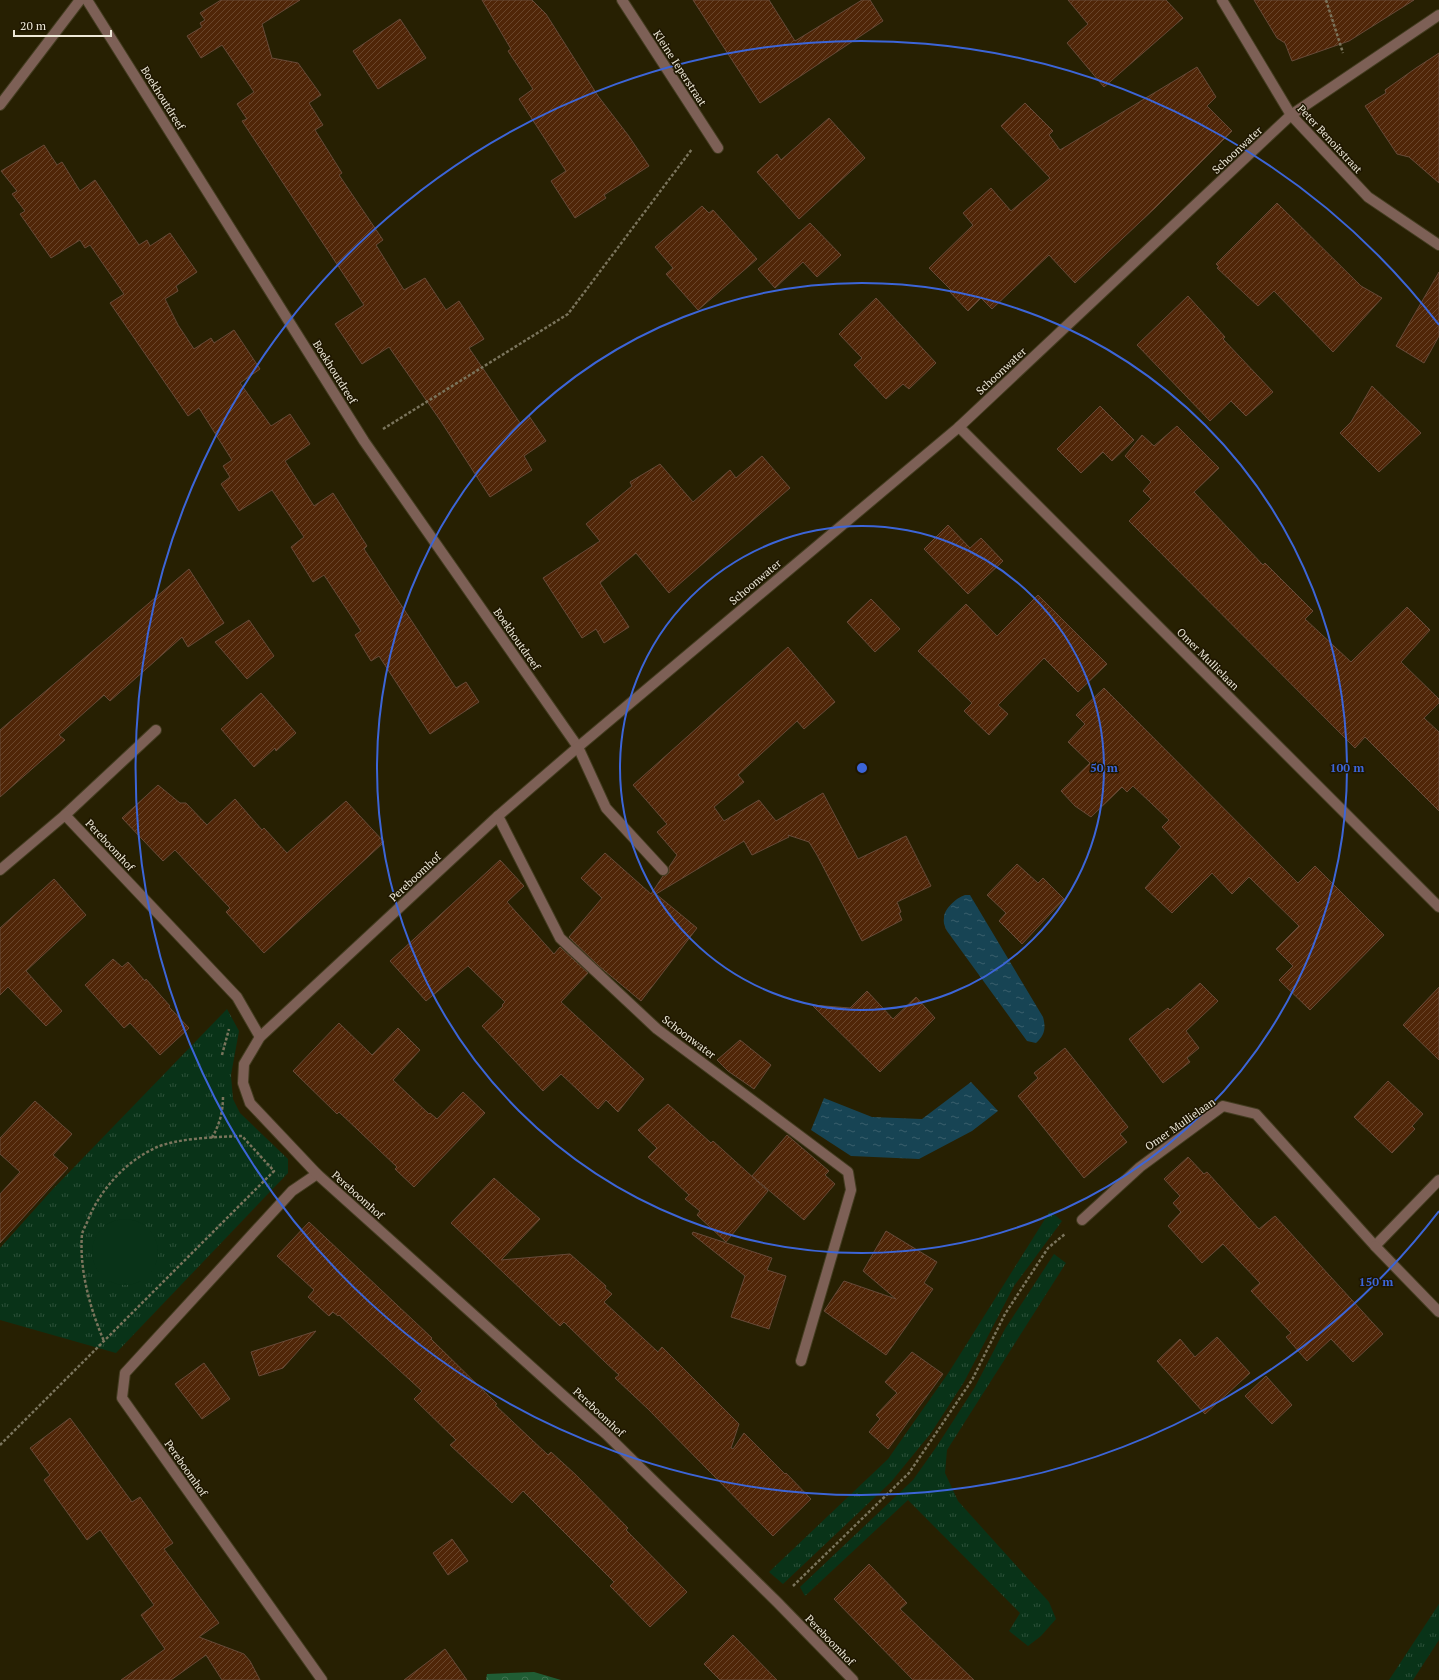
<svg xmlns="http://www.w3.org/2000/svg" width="1439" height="1680" font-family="'PT Serif',serif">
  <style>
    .grass { fill: url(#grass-tufts) }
    .forest { fill: url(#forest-crowns) }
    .pitch { fill: #093318 }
    .water { fill: url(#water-ripples) }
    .building { fill: url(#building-hatch); stroke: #674a39 }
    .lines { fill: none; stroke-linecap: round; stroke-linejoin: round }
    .street-casing { stroke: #433c20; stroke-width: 12 }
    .path { stroke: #7a745c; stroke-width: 2.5; stroke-dasharray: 3 2; stroke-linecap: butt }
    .street { stroke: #7d6056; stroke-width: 10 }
    .ring { fill: none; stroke: #3c65d8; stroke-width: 2 }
    .labels { text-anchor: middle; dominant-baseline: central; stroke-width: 3; stroke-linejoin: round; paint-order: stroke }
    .street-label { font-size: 11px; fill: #ede8d7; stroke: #1e1600 }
    .centre { fill: #3c65d8; stroke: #1e1600; stroke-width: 2 }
    .ring-label { font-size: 12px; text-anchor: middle; font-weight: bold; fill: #3c65d8; stroke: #1e1600; stroke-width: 3; stroke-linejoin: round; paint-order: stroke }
  </style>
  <defs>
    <pattern id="grass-tufts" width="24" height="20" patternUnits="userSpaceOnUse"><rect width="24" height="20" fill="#093318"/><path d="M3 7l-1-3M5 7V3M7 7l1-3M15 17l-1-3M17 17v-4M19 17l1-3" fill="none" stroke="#2d5139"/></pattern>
    <pattern id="forest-crowns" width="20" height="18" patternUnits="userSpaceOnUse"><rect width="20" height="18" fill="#205d34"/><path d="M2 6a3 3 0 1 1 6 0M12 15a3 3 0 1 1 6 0" fill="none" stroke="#417451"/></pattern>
    <pattern id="water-ripples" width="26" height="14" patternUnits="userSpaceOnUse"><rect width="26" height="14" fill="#174454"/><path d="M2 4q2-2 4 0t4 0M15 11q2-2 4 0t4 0" fill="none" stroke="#395f6c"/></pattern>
    <pattern id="building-hatch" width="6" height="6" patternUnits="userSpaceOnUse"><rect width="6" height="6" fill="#502608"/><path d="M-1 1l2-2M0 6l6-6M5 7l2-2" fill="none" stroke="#6a462b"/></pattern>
  </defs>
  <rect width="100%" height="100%" fill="#272002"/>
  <g class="grass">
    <path d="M227,1009L239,1031L231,1075L233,1099L240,1113L288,1159V1173L116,1353L0,1320V1248L52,1190Z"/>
    <path d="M1050,1211L1062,1221L1014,1286L964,1382L931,1433L891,1482L783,1584L769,1572L888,1459L949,1372Z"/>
    <path d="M1054,1254L1066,1263L947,1450L945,1473L958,1501L1049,1602L1056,1619L1041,1636L1028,1646L1009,1631L1020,1613L908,1500L805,1596L800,1587L913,1480L937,1446L975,1387L1005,1329Z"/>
    <path d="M1439,1604V1640L1413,1680H1389Z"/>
  </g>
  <path class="forest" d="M534,1672L561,1680H486L487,1674Z"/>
  <circle class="pitch" cx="125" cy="1252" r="33"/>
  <g class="water">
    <path d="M965,895H970L1043,1017C1046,1028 1045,1035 1036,1043L1027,1041L947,931C945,927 943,923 944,918C944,909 956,898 965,895Z"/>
    <path d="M971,1082L998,1111L972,1131L919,1159L851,1156L811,1130L824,1098L872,1117L922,1119Z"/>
  </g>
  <g class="building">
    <path d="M221,0H300L262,24L272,58L298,63L321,95L309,103L323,125L315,130L342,173L339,175L383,240L376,245L404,290L425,278L446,310L459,301L484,339L469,348L520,423L529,416L546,441L524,456L532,470L490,497L440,420L389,347L362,364L335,324L364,305L242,121L247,119L237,104L254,92L222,45L201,58L187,36L202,27L200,23L205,20L200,13Z"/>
    <path d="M482,0H532L546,14L598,96L628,135L649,166L604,195L606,198L575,218L551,181L566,171L519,99L533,89L508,51L511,49Z"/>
    <path d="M693,0H769L795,41L862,0H870L883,21L760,103Z"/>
    <path d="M1068,0H1166L1183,18L1104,87L1067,43L1088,24Z"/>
    <path d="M1254,0H1414L1349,41L1292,61L1285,43L1277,38Z"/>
    <path d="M400,19L426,58L378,89L353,51Z"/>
    <path d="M1439,53V183L1409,157L1397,154L1365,106L1386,93L1385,90L1416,68Z"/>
    <path d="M1197,67L1216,97L1207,106L1232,131L1155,208L1075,283L1049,255L992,309L981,298L968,311L949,291L951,290L929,268L973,225L963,213L991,188L1011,211L1050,178L1001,126L1025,103L1053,131L1049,135L1060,150Z"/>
    <path d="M829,118L865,158L799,219L757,172L777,154L781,160Z"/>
    <path d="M44,145L57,165L62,162L80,191L95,180L139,245L147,240L150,246L170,233L197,272L176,286L178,291L165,299L178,325L194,349L211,338L214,343L234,330L260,369L240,383L271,426L290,414L310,444L285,461L314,506L333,493L367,546L364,549L456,688L466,682L479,702L430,734L379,656L371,661L355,635L361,631L324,575L313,582L291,547L304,537L272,490L239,511L221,484L230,477L223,466L232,460L199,408L188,416L110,303L124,294L90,245L85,248L80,240L51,258L20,214L25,211L12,194L17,191L1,171Z"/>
    <path d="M1277,203L1361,286L1382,298L1333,352L1274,291L1258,306L1217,268L1219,267L1216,264Z"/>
    <path d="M702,206L709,213L713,210L757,259L698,310L666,274L673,268L655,247Z"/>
    <path d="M810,223L841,255L817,277L803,262L775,288L758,269Z"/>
    <path d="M1439,272V336L1424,363L1396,346Z"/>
    <path d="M1188,296L1225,337L1223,339L1273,392L1246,416L1231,401L1210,421L1137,345Z"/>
    <path d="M876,298L936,363L909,389L903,384L886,399L854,365L862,358L839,334Z"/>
    <path d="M1372,386L1421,433L1379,472L1340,433L1351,422Z"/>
    <path d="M1100,406L1134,440L1112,461L1103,452L1081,473L1057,449Z"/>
    <path d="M1177,426L1219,468L1194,492L1263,565L1265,563L1313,611L1305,619L1351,662L1407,607L1430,630L1401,662L1439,699V703L1424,718L1439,732V811L1365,737L1355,748L1129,521L1151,499L1143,491L1151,482L1125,456L1142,435L1154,446Z"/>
    <path d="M762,456L790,488L669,593L636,553L600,583L629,627L604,643L596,629L582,638L543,578L600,541L586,524L632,486L630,482L660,464L693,502L730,470L736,478Z"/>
    <path d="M948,525L970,548L981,538L1003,561L968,594L924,549Z"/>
    <path d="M189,569L224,623L188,647L182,637L110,701L104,695L59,735L65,740L0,797V730Z"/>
    <path d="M1038,595L1107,664L1078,692L1044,658L998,705L1008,714L989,735L964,711L972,703L918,651L966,604L997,636Z"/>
    <path d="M871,599L900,629L875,652L847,622Z"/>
    <path d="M249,620L274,656L247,679L215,642Z"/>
    <path d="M788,647L835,702L804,729L797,721L738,775L744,782L714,807L724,821L759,800L776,821L823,793L858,859L906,836L931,886L897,902L901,912L899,913L902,920L862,941L817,855L809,842L788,835L789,837L752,855L744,841L656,894L697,928L641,1001L599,966L569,937L602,898L581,878L605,853L651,894L663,876L668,874L669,872V867L677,855L657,832L667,824L633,785Z"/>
    <path d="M1104,688L1298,883L1315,866L1384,935L1310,1010L1279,980L1293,966L1276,949L1299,926L1249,877L1232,894L1212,873L1172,913L1145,888L1181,847L1162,827L1169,820L1133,786L1127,792L1122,787L1091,817L1075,806L1061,791L1090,763L1068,742L1085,724L1076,715Z"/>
    <path d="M261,693L296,733L276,751L275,748L254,767L221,729Z"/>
    <path d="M158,785L180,803H186L207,825L235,799L262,830L264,828L287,853L346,801L384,842L264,953L226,912L230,908L175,850L163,861L122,818Z"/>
    <path d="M500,860L524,886L507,902L554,954L560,947L588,973L561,1002L644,1079L618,1112L606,1100L598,1109L561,1074L543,1091L482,1026L503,1006L502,1005L505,1002L468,966L426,1001L390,961Z"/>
    <path d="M1017,864L1038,883L1043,878L1064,899L1022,944L999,921L1006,913L987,895Z"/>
    <path d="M54,879L86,915L26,971L62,1011L46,1026L8,987L0,995V928Z"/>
    <path d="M113,959L122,967L128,962L145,981L146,979L170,1006L169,1007L189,1028L160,1055L130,1023L124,1028L85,985Z"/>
    <path d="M1200,983L1218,1001L1186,1031L1199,1048L1187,1058L1190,1062L1163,1083L1129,1039L1168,1008L1170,1010Z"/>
    <path d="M1439,987V1060L1403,1025Z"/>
    <path d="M867,991L893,1019L916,997L935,1018L880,1072L812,1005L850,1008Z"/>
    <path d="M339,1023L372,1055L398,1028L420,1050L393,1080L429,1114L430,1113L437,1119L463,1092L485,1113L414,1187L395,1169L397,1167L339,1112L337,1114L293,1071Z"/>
    <path d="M740,1040L771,1065L754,1089L728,1071L717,1060Z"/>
    <path d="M1065,1048L1128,1127L1120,1134L1127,1142L1084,1178L1018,1096L1038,1078L1034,1073Z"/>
    <path d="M1388,1081L1423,1114L1412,1126L1415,1129L1392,1153L1354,1117Z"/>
    <path d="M35,1101L72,1134L53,1155L68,1168L0,1243V1194L20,1172L0,1154V1138Z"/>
    <path d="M668,1104L711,1143L713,1141L768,1191L726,1242L697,1215L700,1211L685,1199L689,1195L648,1157L657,1148L638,1130Z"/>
    <path d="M787,1135L829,1171L825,1175L835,1184L804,1220L752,1176Z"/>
    <path d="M1188,1157L1204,1174L1207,1172L1259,1229L1275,1216L1383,1334L1353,1362L1331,1339L1307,1361L1286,1337L1291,1333L1251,1291L1260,1283L1223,1244L1202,1263L1168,1226L1181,1212L1173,1203L1180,1196L1164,1179Z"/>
    <path d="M494,1178L540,1219L501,1260L570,1254L606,1286L605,1288L612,1294L604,1302L658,1352L662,1347L739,1424L731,1448L733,1449L744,1433L785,1474L786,1473L811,1499L773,1536L648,1409L615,1378L619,1375L605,1362L564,1322L560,1326L451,1223Z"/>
    <path d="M309,1222L432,1338L431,1339L497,1404L495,1405L548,1455L551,1452L576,1475L628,1528L626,1530L687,1592L650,1627L610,1586L614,1582L523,1491L512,1503L450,1445L456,1440L414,1399L422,1391L339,1315L338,1316L333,1312L329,1316L308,1297L314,1290L277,1256Z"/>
    <path d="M886,1231L937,1262L924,1283L933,1289L886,1355L824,1311L844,1281L896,1299L863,1271Z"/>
    <path d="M693,1232L772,1258L767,1270L786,1276L769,1329L731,1317L745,1276L692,1234Z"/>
    <path d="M316,1331L283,1368L259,1376L251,1352Z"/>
    <path d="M1217,1337L1250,1373L1205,1414L1157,1361L1180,1339L1195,1357Z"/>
    <path d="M912,1352L943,1374L888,1449L869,1432L880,1419L876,1415L897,1393L885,1382Z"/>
    <path d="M204,1363L230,1399L202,1419L175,1384Z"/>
    <path d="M1266,1376L1292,1405L1272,1424L1245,1396Z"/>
    <path d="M70,1418L132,1502L140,1497L173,1543L164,1549L219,1623L199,1637L244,1654L250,1661L260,1680H222L206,1655L171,1680H121L165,1649L141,1615L154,1605L100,1530L87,1540L44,1480L50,1475L30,1448Z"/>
    <path d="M452,1539L468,1561L448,1575L433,1553Z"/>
    <path d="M869,1564L907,1603L900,1609L974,1680H913L834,1599Z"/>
    <path d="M733,1635L777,1680H720L704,1664Z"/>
    <path d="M445,1649L467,1680H404Z"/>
  </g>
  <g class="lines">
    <g class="street-casing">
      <g id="street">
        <path d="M87,0L364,441L578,747L606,808L663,870"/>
        <path d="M622,0L718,148"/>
        <path d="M1222,0L1291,115L1368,197L1439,245"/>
        <path d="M0,105L80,0"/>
        <path d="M959,427L1439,907"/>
        <path d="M65,815L156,730"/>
        <path d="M498,816L560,938L657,1029L848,1172L851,1190L801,1361"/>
        <path d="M0,870L65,815L237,997L260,1037"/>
        <path d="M317,1174L292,1191L125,1373L122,1398L322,1680"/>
        <path d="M1082,1220L1140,1167L1223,1106L1256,1114L1375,1246L1439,1180"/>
        <path d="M1375,1246L1439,1312"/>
        <path d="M853,1680L777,1602L606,1434L317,1174L250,1103L243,1083L244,1064L260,1037L498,816L578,747L959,427L1291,115L1439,15"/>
      </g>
    </g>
    <g class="path">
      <path d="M1326,0L1343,53"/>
      <path d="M383,429L568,314L692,149"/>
      <path d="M222,1055L229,1029"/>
      <path d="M212,1138C220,1123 223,1112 223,1096"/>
      <path d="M0,1445L274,1171L242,1136C218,1137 176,1138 155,1148C125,1162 100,1190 88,1220C86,1225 83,1230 82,1234C79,1269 90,1309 104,1341"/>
      <path d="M793,1586L909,1473L972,1380L1005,1314L1048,1248L1065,1234"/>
    </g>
    <use href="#street" class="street"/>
  </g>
  <g class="ring">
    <circle cx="862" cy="768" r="242"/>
    <circle cx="862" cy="768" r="485"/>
    <path d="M1439 1211A727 727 0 1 1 1439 325"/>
  </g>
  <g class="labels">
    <g class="street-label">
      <text transform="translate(680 68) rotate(57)">Kleine Ieperstraat</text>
      <text transform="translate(163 98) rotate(58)">Boekhoutdreef</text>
      <text transform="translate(1330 139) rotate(47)">Peter Benoitstraat</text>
      <text transform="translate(1237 150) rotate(-43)">Schoonwater</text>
      <text transform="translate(1001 371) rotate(-43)">Schoonwater</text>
      <text transform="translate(335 372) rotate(58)">Boekhoutdreef</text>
      <text transform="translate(755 582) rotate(-40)">Schoonwater</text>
      <text transform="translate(517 639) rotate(55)">Boekhoutdreef</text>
      <text transform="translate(1208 659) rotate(45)">Omer Mullielaan</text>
      <text transform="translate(110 845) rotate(47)">Pereboomhof</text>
      <text transform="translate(415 877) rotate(-43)">Pereboomhof</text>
      <text transform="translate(689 1037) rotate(37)">Schoonwater</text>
      <text transform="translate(1180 1124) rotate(-35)">Omer Mullielaan</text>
      <text transform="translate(358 1195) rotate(42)">Pereboomhof</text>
      <text transform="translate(599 1412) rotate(43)">Pereboomhof</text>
      <text transform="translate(186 1468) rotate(55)">Pereboomhof</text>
      <text transform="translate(830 1640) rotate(46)">Pereboomhof</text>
    </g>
  </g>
  <circle cx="862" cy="768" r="6" class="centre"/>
  <g class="ring-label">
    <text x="1104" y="772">50 m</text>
    <text x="1347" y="772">100 m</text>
    <text x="1376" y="1286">150 m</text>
  </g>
  <path d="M14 30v6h97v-6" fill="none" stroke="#ede8d7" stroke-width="2"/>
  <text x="20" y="30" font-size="12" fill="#ede8d7" stroke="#1e1600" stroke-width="3" paint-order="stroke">20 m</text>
</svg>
